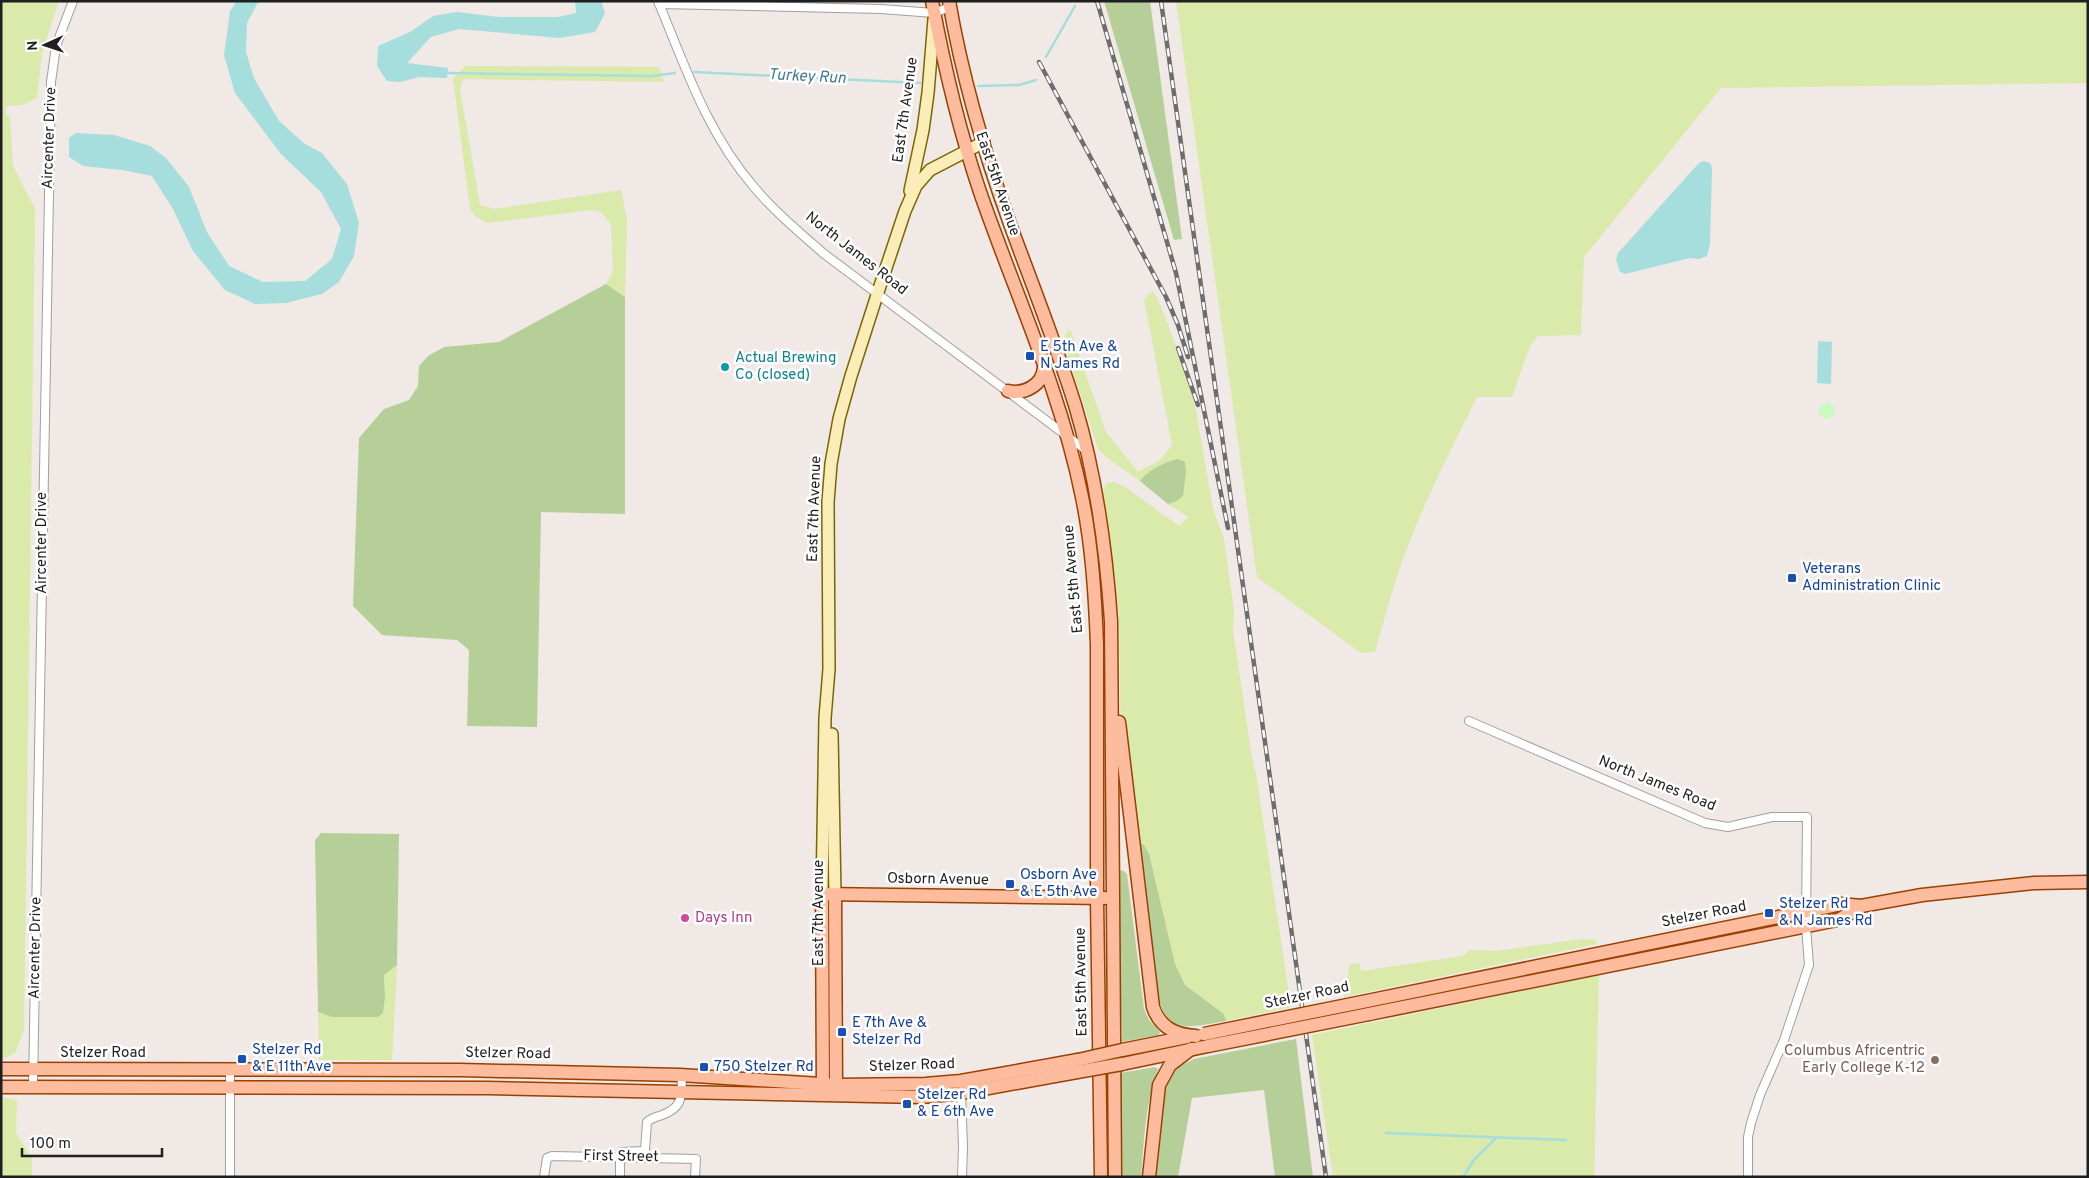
<svg xmlns="http://www.w3.org/2000/svg" width="2089" height="1178" font-family="Overpass,sans-serif">
  <style>
    .grass { fill: #d9eaaa }
    .forest { fill: #b6cf99 }
    .park { fill: #cbfac1 }
    .water { fill: #a5dedd }
    .lines { fill: none; stroke-linecap: round; stroke-linejoin: round }
    .stream { stroke: #a5dedd; stroke-width: 2.5 }
    .street-casing { stroke: #a0a0a0; stroke-width: 10 }
    .secondary-casing { stroke: #786804; stroke-width: 14 }
    .primary-casing { stroke: #994100; stroke-width: 15 }
    .street { stroke: #fff; stroke-width: 8 }
    .secondary { stroke: #faedb8; stroke-width: 11 }
    .primary { stroke: #fdbc9d; stroke-width: 12 }
    .rail-casing { stroke: #6d6d6d; stroke-width: 4.5 }
    .rail { stroke: #fff; stroke-width: 2.5; stroke-dasharray: 8; stroke-linecap: butt }
    .primary-bridge-casing { stroke: #994100; stroke-width: 15; stroke-linecap: butt }
    .primary-bridge { stroke: #fdbc9d; stroke-width: 12 }
    .transit-dot { fill: #1a4fb4; stroke: #fff; stroke-width: 2 }
    .culture-dot { fill: #0f9aa8; stroke: #fff; stroke-width: 2 }
    .hotel-dot { fill: #d1479c; stroke: #fff; stroke-width: 2 }
    .education-dot { fill: #8d6e63; stroke: #fff; stroke-width: 2 }
    .labels { text-anchor: middle; dominant-baseline: central; stroke-width: 5; stroke-linejoin: round; paint-order: stroke }
    .street-label { font-size: 15px; fill: #1f1f1f; stroke: #fff }
    .transit-label { font-size: 15px; fill: #164399; stroke: #fff; text-anchor: start }
    .culture-label { font-size: 15px; fill: #0d838f; stroke: #fff; text-anchor: start }
    .hotel-label { font-size: 15px; fill: #b23c85; stroke: #fff; text-anchor: start }
    .education-label { font-size: 15px; fill: #785e54; stroke: #fff; text-anchor: end }
    .water-label { font-size: 16px; font-style: italic; fill: #3f7b90; stroke: #fff }
  </style>
  <rect width="100%" height="100%" fill="#f0e9e5"/>
  <g class="grass">
    <path d="M1,1H59L42,53L37,98L22,105L6,106V115L10,116L13,166L35,209L24,1030L15,1053L1,1060Z"/>
    <path d="M1176,1H2088V83L1721,88L1584,257L1581,335L1538,336L1530,346L1512,397H1477C1453,446 1427,495 1408,546C1394,581 1385,617 1375,652L1361,653L1257,577Z"/>
    <path d="M466,66L659,67L664,82L463,79L460,89L480,205L495,209L621,190L627,220L625,297L606,284L613,271L611,224L601,212L591,210L487,223L475,216L470,209L453,79Z"/>
    <path d="M1153,291L1160,304L1187,375L1196,410L1213,509L1224,539L1234,610L1233,630L1251,752L1256,774L1291,1007L1226,1021L1224,1014L1185,985L1175,964L1140,844L1156,986L1123,746L1120,705L1119,615L1101,493L1107,483L1115,482L1124,486L1179,526L1188,517L1168,504L1177,501L1144,476L1140,481L1106,457L1098,449L1064,344V336L1070,329L1106,432L1138,472L1160,460L1172,445L1144,299Z"/>
    <path d="M1582,939L1596,940L1597,944L1344,997L1350,964L1359,963L1361,971L1463,956L1470,950L1496,951Z"/>
    <path d="M397,965L392,1060H319L318,1012L332,1017H378L383,1013L385,997L384,975Z"/>
    <path d="M1599,975L1594,1177H1333L1312,1035Z"/>
    <path d="M1,1097L17,1100L16,1133L32,1159V1177H1Z"/>
  </g>
  <g class="forest">
    <path d="M1104,1H1150L1182,239L1174,240Z"/>
    <path d="M606,284L625,297V514L541,512L537,727L467,726L469,650L457,640L382,635L353,606L359,438L384,409L409,400L418,386L419,366L428,356L444,347L499,342Z"/>
    <path d="M1178,459L1185,462L1186,472L1183,496L1177,501L1168,504L1140,481C1147,471 1166,461 1178,459Z"/>
    <path d="M321,833L399,834L397,965L384,975L385,997L383,1013L378,1017H332L318,1012L315,840Z"/>
    <path d="M1140,843L1144,845L1149,854L1175,964L1185,985L1224,1014L1226,1021C1185,1028 1164,1036 1156,986Z"/>
    <path d="M1122,870L1127,874L1144,1009L1149,1020L1160,1032L1159,1035L1122,1042L1118,873Z"/>
    <path d="M1296,1039L1313,1177H1275L1264,1090L1192,1098L1178,1177H1154L1162,1096L1167,1082L1178,1067L1194,1059Z"/>
    <path d="M1155,1067L1158,1069C1145,1104 1144,1141 1141,1177H1122L1120,1073Z"/>
  </g>
  <circle class="park" cx="1827" cy="411" r="8"/>
  <g class="water">
    <path d="M237,1H261L257,4L247,23L246,52L254,78L279,121L305,144L322,153L347,184L359,223L354,256L339,282L322,294L286,303L255,304L225,290L193,251L173,209L152,176L122,170L83,166L69,157V138L76,133L114,135L150,146L167,159L189,187L207,232L229,266L263,282L305,281L332,259L341,229L321,192L281,154L235,93L224,55L230,11Z"/>
    <path d="M575,1H601L605,13L595,32L559,38L459,29L431,37L407,63L448,68L447,78L419,77L401,82L387,81L377,66L378,46L410,32L433,16L457,12L499,17H558L576,13Z"/>
    <path d="M1704,161L1710,163L1712,168L1710,244L1707,256L1699,259L1690,258L1625,274L1620,272L1616,260L1618,253L1699,163Z"/>
    <path d="M1818,341L1832,342L1831,384L1817,383Z"/>
  </g>
  <g class="lines">
    <g class="stream">
      <path d="M1046,57L1075,6"/>
      <path d="M694,72L920,83"/>
      <path d="M448,73L652,76L675,73"/>
      <path d="M978,86L1019,85L1036,80"/>
      <path d="M1386,1133L1566,1140"/>
      <path d="M1463,1177L1474,1160L1497,1137"/>
    </g>
    <g class="street-casing">
      <g id="street">
        <path d="M658,1C685,66 707,133 754,187C774,211 799,232 823,253L1087,451"/>
        <path d="M659,4L881,9L934,13L950,7"/>
        <path d="M1469,721L1705,823L1728,827L1772,817H1807L1806,927L1809,965L1784,1040L1760,1095L1751,1123L1748,1137V1177"/>
        <path d="M230,1069V1177"/>
        <path d="M33,1087L51,82L56,46L73,1"/>
        <path d="M961,1093L963,1146L962,1177"/>
        <path d="M544,1177L547,1158L552,1156L696,1159L695,1177"/>
        <path d="M620,1177V1155L622,1152L643,1151L645,1150L647,1122C651,1118 656,1117 662,1115C684,1107 681,1096 682,1075"/>
      </g>
    </g>
    <g class="secondary-casing">
      <g id="secondary">
        <path d="M910,191L923,130L928,93L934,19"/>
        <path d="M832,734L835,895"/>
        <path d="M822,894L825,718L829,669L828,502L831,464L839,419L851,376L878,292L905,211L916,186L930,170L984,142"/>
      </g>
    </g>
    <g class="primary-casing">
      <g id="primary">
        <path d="M932,1C944,66 959,130 980,192C1015,293 1061,392 1082,497C1092,545 1095,595 1097,644V898L1101,1177"/>
        <path d="M949,1C962,76 984,152 1010,224C1032,284 1056,344 1075,405C1096,475 1106,548 1111,621L1115,1177"/>
        <path d="M1008,391C1024,395 1043,385 1044,367"/>
        <path d="M1119,722L1153,1007C1160,1028 1176,1035 1196,1036"/>
        <path d="M835,895L836,1092"/>
        <path d="M1367,1001L1832,906L1841,904L1861,906L1922,895L2034,883L2088,882"/>
        <path d="M1369,1014L1832,921L1840,919L1861,906"/>
        <path d="M1122,1050L1187,1037"/>
        <path d="M1122,1064L1208,1046"/>
        <path d="M1,1069L460,1070L680,1075L836,1085L925,1084L961,1081L1078,1060"/>
        <path d="M1,1087L488,1088L922,1097L961,1093L1077,1072"/>
        <path d="M823,1091L822,894L1105,898"/>
        <path d="M1149,1177L1159,1085L1170,1065L1191,1049"/>
      </g>
    </g>
    <use href="#street" class="street"/>
    <use href="#secondary" class="secondary"/>
    <use href="#primary" class="primary"/>
    <g class="rail-casing">
      <g id="rail">
        <path d="M1097,1L1176,273L1228,528"/>
        <path d="M1161,1L1326,1177"/>
        <path d="M1039,62L1166,297L1178,325L1188,357"/>
        <path d="M1178,348L1198,405"/>
      </g>
    </g>
    <use href="#rail" class="rail"/>
    <g class="primary-bridge-casing">
      <g id="primary-bridge">
        <path d="M1204,1034L1367,1001"/>
        <path d="M1208,1046L1369,1014"/>
        <path d="M1078,1060L1122,1050"/>
        <path d="M1077,1072L1122,1064"/>
      </g>
    </g>
    <use href="#primary-bridge" class="primary-bridge"/>
  </g>
  <g class="transit-dot">
    <rect x="1025" y="351" width="10" height="10" rx="2.5"/>
    <rect x="1787" y="573" width="10" height="10" rx="2.5"/>
    <rect x="1005" y="879" width="10" height="10" rx="2.5"/>
    <rect x="1764" y="908" width="10" height="10" rx="2.5"/>
    <rect x="837" y="1027" width="10" height="10" rx="2.5"/>
    <rect x="237" y="1054" width="10" height="10" rx="2.5"/>
    <rect x="699" y="1062" width="10" height="10" rx="2.5"/>
    <rect x="902" y="1099" width="10" height="10" rx="2.5"/>
  </g>
  <circle class="culture-dot" cx="725" cy="367" r="5"/>
  <circle class="hotel-dot" cx="685" cy="918" r="5"/>
  <circle class="education-dot" cx="1935" cy="1060" r="5"/>
  <g class="labels">
    <g class="street-label">
      <text transform="translate(906 110) rotate(-82)">East 7th Avenue</text>
      <text transform="translate(50 138) rotate(-88)">Aircenter Drive</text>
      <text transform="translate(997 184) rotate(71)">East 5th Avenue</text>
      <text transform="translate(856 254) rotate(38)">North James Road</text>
      <text transform="translate(815 509) rotate(-88)">East 7th Avenue</text>
      <text transform="translate(42 543) rotate(-90)">Aircenter Drive</text>
      <text transform="translate(1074 579) rotate(-95)">East 5th Avenue</text>
      <text transform="translate(1657 784) rotate(22)">North James Road</text>
      <text transform="translate(938 880) rotate(1)">Osborn Avenue</text>
      <text transform="translate(819 913) rotate(-90)">East 7th Avenue</text>
      <text transform="translate(1704 915) rotate(-11)">Stelzer Road</text>
      <text transform="translate(36 948) rotate(-89)">Aircenter Drive</text>
      <text transform="translate(1082 982) rotate(-91)">East 5th Avenue</text>
      <text transform="translate(1307 996) rotate(-12)">Stelzer Road</text>
      <text x="103" y="1053">Stelzer Road</text>
      <text transform="translate(508 1054) rotate(1)">Stelzer Road</text>
      <text transform="translate(912 1066) rotate(-2)">Stelzer Road</text>
      <text transform="translate(621 1157) rotate(1)">First Street</text>
    </g>
    <g class="transit-label">
      <text x="1040" y="347">E 5th Ave &amp;<tspan x="1040" dy="17">N James Rd</tspan></text>
      <text x="1802" y="569">Veterans<tspan x="1802" dy="17">Administration Clinic</tspan></text>
      <text x="1020" y="875">Osborn Ave<tspan x="1020" dy="17">&amp; E 5th Ave</tspan></text>
      <text x="1779" y="904">Stelzer Rd<tspan x="1779" dy="17">&amp; N James Rd</tspan></text>
      <text x="852" y="1023">E 7th Ave &amp;<tspan x="852" dy="17">Stelzer Rd</tspan></text>
      <text x="252" y="1050">Stelzer Rd<tspan x="252" dy="17">&amp; E 11th Ave</tspan></text>
      <text x="714" y="1067">750 Stelzer Rd</text>
      <text x="917" y="1095">Stelzer Rd<tspan x="917" dy="17">&amp; E 6th Ave</tspan></text>
    </g>
    <g class="culture-label">
      <text x="735" y="358">Actual Brewing<tspan x="735" dy="17">Co (closed)</tspan></text>
    </g>
    <g class="hotel-label">
      <text x="695" y="918">Days Inn</text>
    </g>
    <g class="education-label">
      <text x="1925" y="1051">Columbus Africentric<tspan x="1925" dy="17">Early College K-12</tspan></text>
    </g>
    <g class="water-label">
      <text transform="translate(807 77) rotate(3)">Turkey Run</text>
    </g>
  </g>
  <rect width="2089" height="1178" fill="none" stroke="#1f1f1f" stroke-width="5"/>
  <g transform="translate(45 45) rotate(267)" stroke="#ffffff" stroke-width="4" paint-order="stroke">
  <path d="M0-4L9 19L0 12L-9 19Z" fill="#1f1f1f"/>
  <text y="-8" font-size="14" font-weight="bold" text-anchor="middle" fill="#1f1f1f">N</text>
  </g>
  <path d="M22 1148v8h140v-8" fill="none" stroke="#1f1f1f" stroke-width="2.5"/>
  <text x="30" y="1148" font-size="15" fill="#1f1f1f" stroke="#ffffff" stroke-width="4" paint-order="stroke">100 m</text>
</svg>
